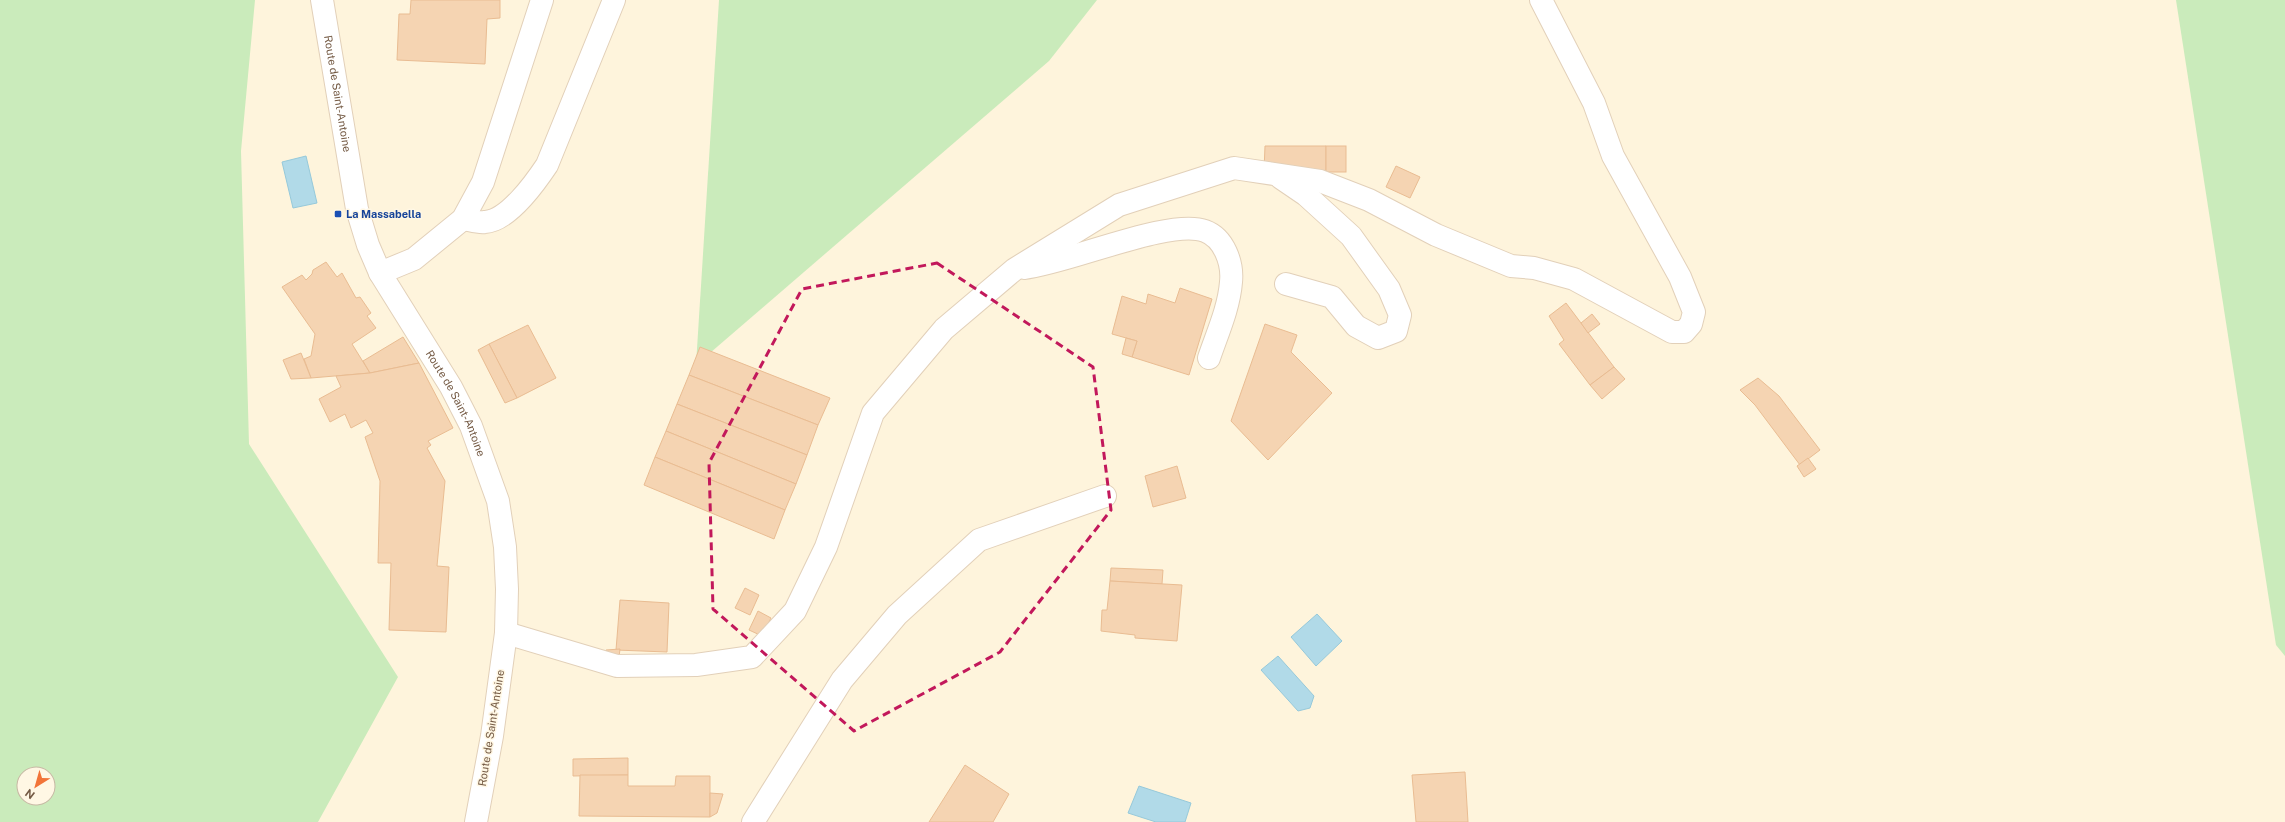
<svg xmlns="http://www.w3.org/2000/svg" width="2285" height="822" font-family="'Public Sans',sans-serif">
  <style>
    .green { fill: #caebbb; fill-rule: evenodd }
    .water { fill: #b1dae8; stroke: #96c9da }
    .building { fill: #f5d4b2; stroke: #e9bc92 }
    .lines { fill: none; stroke-linecap: round; stroke-linejoin: round }
    .minor-casing { stroke: #e2d0b9; stroke-width: 24 }
    .minor { stroke: #fff; stroke-width: 22 }
    .marked { fill: none; stroke: #c2185b; stroke-width: 3; stroke-dasharray: 8 5; stroke-linejoin: round }
    .transit-dot { fill: #1a4fb4; stroke: #fff7e4; stroke-width: 1.5 }
    .labels { text-anchor: middle; dominant-baseline: central; stroke-width: 3; stroke-linejoin: round; paint-order: stroke }
    .street-label { font-size: 11px; fill: #745a44; stroke: #fff7e4 }
    .transit-label { font-size: 11px; font-weight: bold; fill: #164399; stroke: #fff7e4; text-anchor: start }
  </style>
  <rect width="100%" height="100%" fill="#fef4dc"/>
  <g class="green">
    <path d="M0,0H255L241,151L249,444L398,677L318,822H0ZM24,774H48V798H24Z"/>
    <path d="M719,0H1097L1049,61L696,365Z"/>
    <path d="M2176,0H2285V656L2276,645Z"/>
  </g>
  <g class="water">
    <path d="M306,156L317,203L293,208L282,162Z"/>
    <path d="M1317,614L1342,641L1316,666L1291,637Z"/>
    <path d="M1278,656L1314,696L1310,708L1298,711L1261,670Z"/>
    <path d="M1139,786L1191,803L1185,822H1156L1128,813Z"/>
  </g>
  <g class="building">
    <path d="M411,0H500V18L487,19L485,64L397,60L399,14H410Z"/>
    <path d="M1265,146H1326V172L1264,171Z"/>
    <rect x="1326" y="146" width="20" height="26"/>
    <path d="M1396,166L1420,177L1410,198L1386,187Z"/>
    <path d="M326,262L337,277L342,273L356,298L360,297L371,313L367,316L376,328L352,344L370,373L311,378L304,359L311,356L315,334L282,287L302,275L306,280L312,274L313,270Z"/>
    <path d="M1180,288L1212,299L1189,375L1132,357L1137,341L1112,334L1122,296L1146,304L1148,294L1175,303Z"/>
    <path d="M1566,303L1614,367L1590,385L1559,344L1564,340L1549,316Z"/>
    <path d="M1592,314L1600,324L1588,333L1581,323Z"/>
    <path d="M1265,324L1297,335L1291,352L1332,393L1268,460L1231,421Z"/>
    <path d="M528,325L556,378L517,398L489,344Z"/>
    <path d="M403,337L419,363L370,373L363,361Z"/>
    <path d="M1126,338L1137,341L1132,357L1122,354Z"/>
    <path d="M489,344L517,398L505,403L478,350Z"/>
    <path d="M700,347L830,398L818,425L689,375Z"/>
    <path d="M301,353L311,378L291,379L283,360Z"/>
    <path d="M419,363L453,428L428,441L431,445L427,448L445,481L437,566L449,567L446,632L389,630L391,563H378L380,481L365,437L373,433L366,420L351,428L345,414L330,422L319,399L341,387L336,376L370,373Z"/>
    <path d="M1614,367L1625,379L1602,399L1590,385Z"/>
    <path d="M689,375L818,425L807,455L677,404Z"/>
    <path d="M1758,378L1779,396L1820,450L1800,465L1755,405L1740,390Z"/>
    <path d="M677,404L807,455L796,484L666,431Z"/>
    <path d="M666,431L796,484L785,510L655,457Z"/>
    <path d="M655,457L785,510L774,539L644,485Z"/>
    <path d="M1808,458L1816,469L1804,477L1797,466Z"/>
    <path d="M1177,466L1186,498L1153,507L1145,476Z"/>
    <path d="M1111,568L1163,570L1162,584L1110,581Z"/>
    <path d="M1110,581L1182,585L1177,641L1135,638V635L1101,631L1102,610H1107Z"/>
    <path d="M745,588L759,595L750,615L735,608Z"/>
    <path d="M620,600L669,603L667,652L616,650Z"/>
    <path d="M758,611L771,618L762,636L749,630Z"/>
    <path d="M620,649L619,657L605,656L606,650Z"/>
    <path d="M628,758V775L573,776V759Z"/>
    <path d="M965,765L1009,794L993,822H929Z"/>
    <path d="M1465,772L1468,822H1416L1412,775Z"/>
    <path d="M580,775H628V786H675L676,776H710V817L579,816Z"/>
    <path d="M710,793L723,794L717,813L710,817Z"/>
  </g>
  <g class="lines">
    <g class="minor-casing">
      <g id="minor">
        <path id="s1" d="M322,0L357,209L368,245L380,273L451,387L471,426L498,501L505,547L507,589L506,633L492,736L476,822"/>
        <path d="M1281,178L1306,195L1351,236L1389,289L1400,315L1396,331L1378,338L1356,326L1332,297L1286,284"/>
        <path d="M463,219C470,220 478,223 485,222C508,221 535,183 547,165L614,0"/>
        <path d="M1024,268C1069,263 1169,218 1205,231C1224,238 1233,263 1231,282C1229,308 1217,334 1209,358"/>
        <path d="M380,273L414,259L463,219L483,182L542,0"/>
        <path d="M506,633L617,666L696,665L752,657L795,611L826,547L873,413L944,329L1015,269L1119,205L1234,168L1320,181L1369,200L1436,235L1511,266L1534,268L1574,279L1672,332H1684L1691,324L1694,312L1680,277L1613,156L1594,103L1541,0"/>
        <path d="M753,822L842,680L897,615L979,540L1105,496"/>
      </g>
    </g>
    <use href="#minor" class="minor"/>
  </g>
  <path class="marked" d="M937,263L1093,367L1111,510L1000,652L854,731L713,609L709,463L802,289Z"/>
  <rect class="transit-dot" x="334" y="210" width="8" height="8" rx="2"/>
  <g class="labels">
    <g class="street-label">
      <text stroke="none"><textPath href="#s1" startOffset="95">Route de Saint-Antoine</textPath></text>
      <text stroke="none"><textPath href="#s1" startOffset="431">Route de Saint-Antoine</textPath></text>
      <text transform="translate(491 728) rotate(-81)">Route de Saint-Antoine</text>
    </g>
    <g class="transit-label">
      <text x="346" y="214">La Massabella</text>
    </g>
  </g>
  <g transform="translate(36 786) rotate(217)"><circle r="19" fill="#fff7e4" stroke="#c7b8a4"/>
  <path d="M0-3L7 15L0 10L-7 15Z" fill="#f27438"/>
  <text y="-6" font-size="11" font-weight="bold" text-anchor="middle" fill="#745a44">N</text>
  </g>
</svg>
